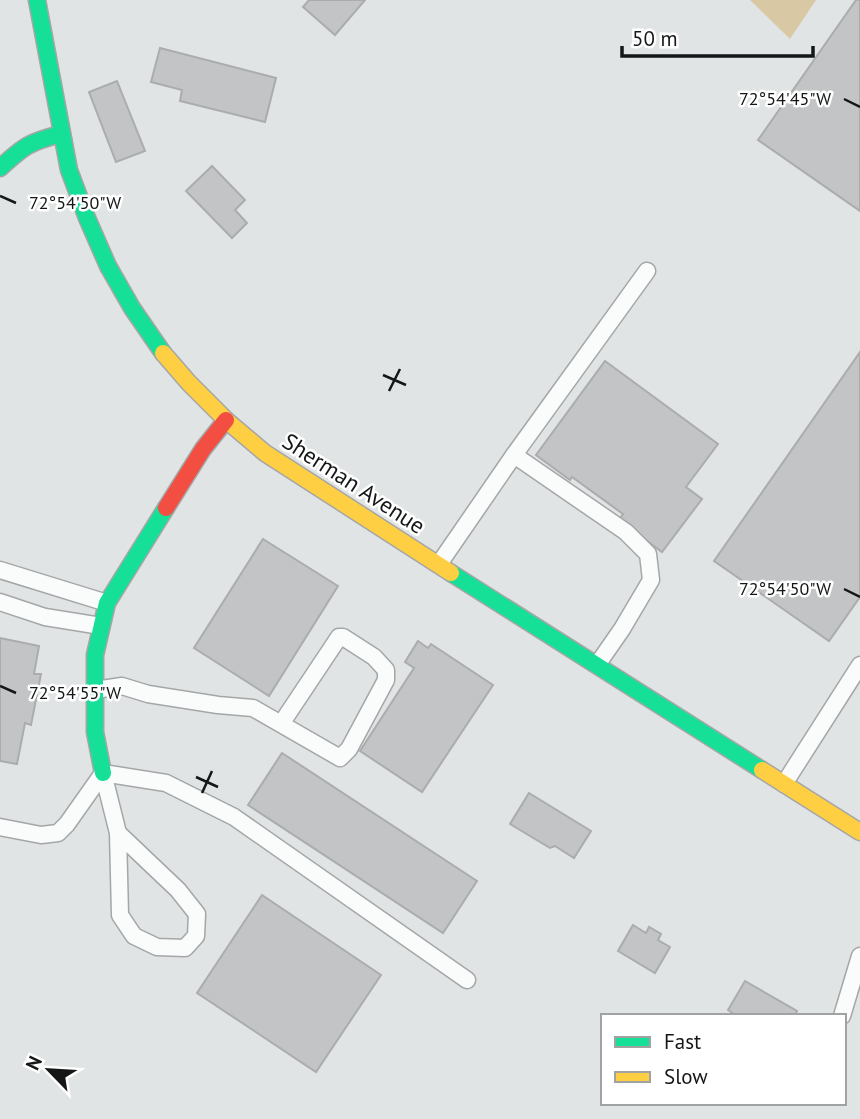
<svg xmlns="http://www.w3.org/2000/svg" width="860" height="1119" font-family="'PT Sans',sans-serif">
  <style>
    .forest { fill: #d8c9a4 }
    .building { fill: #c2c4c5; stroke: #abacad; stroke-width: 2 }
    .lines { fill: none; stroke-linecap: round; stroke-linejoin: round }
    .lane-casing { stroke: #a4a6a7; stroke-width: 19 }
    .fast-casing { stroke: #a4a6a7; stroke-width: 19 }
    .slow-casing { stroke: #a4a6a7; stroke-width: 19 }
    .jam-casing { stroke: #a4a6a7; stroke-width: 19 }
    .lane { stroke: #fafbfb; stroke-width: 16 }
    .fast { stroke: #16e098; stroke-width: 16 }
    .slow { stroke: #ffcf43; stroke-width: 16 }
    .jam { stroke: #f24e42; stroke-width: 16 }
    .ticks { fill: none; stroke: #151717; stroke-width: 2.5 }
    .labels { text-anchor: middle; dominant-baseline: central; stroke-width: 5; stroke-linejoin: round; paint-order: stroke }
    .street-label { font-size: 23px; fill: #151717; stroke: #fff }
    .ticks-label { font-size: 18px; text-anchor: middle; fill: #151717; stroke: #fff; stroke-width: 5; stroke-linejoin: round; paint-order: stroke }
  </style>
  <rect width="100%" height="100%" fill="#e1e4e5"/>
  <path class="forest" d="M750,0H816L790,39Z"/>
  <g class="building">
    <path d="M309,0H365L335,35L303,7Z"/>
    <path d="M856,0H860V211L758,140Z"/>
    <path d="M160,48L276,78L265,122L180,101L182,90L151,82Z"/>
    <path d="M117,81L145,151L116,162L89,92Z"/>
    <path d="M212,166L245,200L235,210L247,223L232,238L186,191Z"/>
    <path d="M860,352V597L829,641L714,561Z"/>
    <path d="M605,361L718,444L686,487L702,499L662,552L619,520L623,514L572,477L570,480L536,455Z"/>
    <path d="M263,539L338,586L269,696L194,648Z"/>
    <path d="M0,638L39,646L34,674H41L31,725L25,723L17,764L0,761Z"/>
    <path d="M418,641L428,648L431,644L493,685L422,792L360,751L414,668L405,662Z"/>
    <path d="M282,753L477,881L443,933L248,805Z"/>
    <path d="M529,793L591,831L574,858L555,846L550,848L510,824Z"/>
    <path d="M262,895L381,975L316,1072L197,993Z"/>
    <path d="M633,925L646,933L649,927L661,934L658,940L670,947L655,973L618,951Z"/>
    <path d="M745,981L797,1011L795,1016H737L728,1010Z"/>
  </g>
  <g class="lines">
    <g class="lane-casing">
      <g id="lane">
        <path d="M514,455L647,271"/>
        <path d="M439,564L514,455L626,532L648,554L651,580L622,629L597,665"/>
        <path d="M0,570L107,603"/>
        <path d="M0,602L45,617L101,626"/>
        <path d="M95,690L122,686L148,694L218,705L253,708L340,758L349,749L386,680V670L374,657L343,637H339L281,724"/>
        <path d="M103,773L166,783L234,817L467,980"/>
        <path d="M103,773L118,833L120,915L134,936L157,947L185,948L196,936L197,914L178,890L118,833"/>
        <path d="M784,784L860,665"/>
        <path d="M0,827L41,835L58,833L67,824L103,773"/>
        <path d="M842,1016L860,956"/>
      </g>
    </g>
    <g class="fast-casing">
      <g id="fast">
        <path d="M37,0L69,170L87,218L108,266L132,308L163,353"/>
        <path d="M0,168C24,146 29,142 61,134"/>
        <path d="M451,573L762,770"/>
        <path d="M103,773L95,732V655L107,603L166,508"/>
      </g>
    </g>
    <g class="slow-casing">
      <g id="slow">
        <path d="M163,353L189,383L226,420L265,453L451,573"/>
        <path d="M762,770L860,832"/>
      </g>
    </g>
    <g class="jam-casing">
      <path id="jam" d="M166,508L203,449L226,420"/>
    </g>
    <use href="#lane" class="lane"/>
    <use href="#fast" class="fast"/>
    <use href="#slow" class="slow"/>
    <use href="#jam" class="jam"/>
  </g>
  <path class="ticks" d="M844,99L860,107M0,196L16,203M383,375L406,385M389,391L400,369M844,589L860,597M0,686L16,693M196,777L218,787M202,793L212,771"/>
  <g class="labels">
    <g class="street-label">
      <text transform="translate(354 483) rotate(33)">Sherman Avenue</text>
    </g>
  </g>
  <g class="ticks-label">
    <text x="785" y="105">72°54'45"W</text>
    <text x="75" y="209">72°54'50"W</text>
    <text x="785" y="595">72°54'50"W</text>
    <text x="75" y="699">72°54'55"W</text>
  </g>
  <rect x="601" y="1014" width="245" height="91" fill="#ffffff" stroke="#a1a2a2" stroke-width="2"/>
  <rect x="615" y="1037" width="35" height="10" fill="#16e098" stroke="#a1a2a2" stroke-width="2"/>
  <text x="664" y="1049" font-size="21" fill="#151717">Fast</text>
  <rect x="615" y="1072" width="35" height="10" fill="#ffcf43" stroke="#a1a2a2" stroke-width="2"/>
  <text x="664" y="1084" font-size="21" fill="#151717">Slow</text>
  <g transform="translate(49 1070) rotate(295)" stroke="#ffffff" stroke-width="5" paint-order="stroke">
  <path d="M0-5L12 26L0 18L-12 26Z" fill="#151717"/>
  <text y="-10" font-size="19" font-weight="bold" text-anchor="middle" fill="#151717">N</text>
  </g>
  <path d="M622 46v10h191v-10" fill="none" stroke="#151717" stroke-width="3.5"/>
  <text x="632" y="46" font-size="21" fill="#151717" stroke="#ffffff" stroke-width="5" paint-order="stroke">50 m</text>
</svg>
